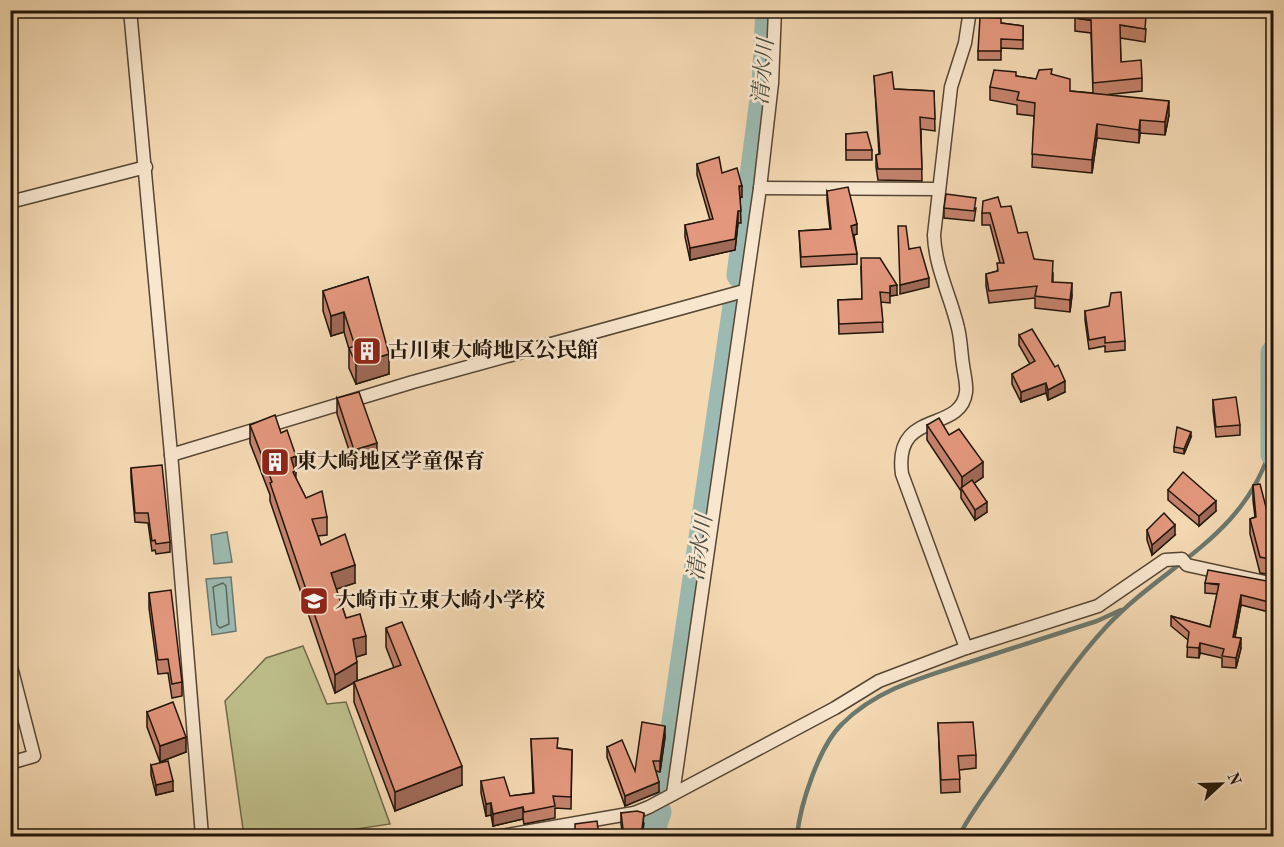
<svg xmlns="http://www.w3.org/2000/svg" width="1284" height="847" font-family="'Old Standard TT','Noto Serif JP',serif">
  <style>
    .green { fill: #bebf8b; stroke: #706a4a; stroke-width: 1.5 }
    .water { fill: #9cbab1; stroke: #6b786e; stroke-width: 1.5 }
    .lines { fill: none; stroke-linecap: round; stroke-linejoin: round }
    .shore { stroke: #5e685e; stroke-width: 1.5 }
    .stream { stroke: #6b786e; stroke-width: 4.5 }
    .river { stroke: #9cbab1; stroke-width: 27 }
    .street-casing { stroke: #564634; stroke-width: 15 }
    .street { stroke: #f8e6ce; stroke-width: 12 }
    .wall { fill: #c3826c; stroke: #21150a; stroke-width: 1.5 }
    .shaded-wall { fill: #9f6a58; stroke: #21150a; stroke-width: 1.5 }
    .building { fill: #e3977d; stroke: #21150a; stroke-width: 1.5 }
    .labels { text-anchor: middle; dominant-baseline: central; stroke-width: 5; stroke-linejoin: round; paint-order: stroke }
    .poi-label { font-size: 21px; font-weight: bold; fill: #21150a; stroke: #f8e6ce; text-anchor: start }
    .water-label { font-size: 22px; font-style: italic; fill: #4c4f44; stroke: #f8e6ce }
  </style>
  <rect width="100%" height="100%" fill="#f4d9b3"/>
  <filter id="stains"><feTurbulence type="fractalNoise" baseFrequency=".00333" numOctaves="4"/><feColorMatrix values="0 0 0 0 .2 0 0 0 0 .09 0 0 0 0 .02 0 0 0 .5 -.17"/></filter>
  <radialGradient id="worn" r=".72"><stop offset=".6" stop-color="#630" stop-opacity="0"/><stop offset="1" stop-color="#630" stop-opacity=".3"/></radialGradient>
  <path class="green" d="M303,646L327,704L346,702L390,824L310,836H244L225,701L266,658Z"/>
  <g class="water">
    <path d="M227,532L232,562L214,564L211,535Z"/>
    <path d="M231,577L236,631L212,635L206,579Z"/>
  </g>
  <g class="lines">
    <path class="shore" d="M223,583L226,586L229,624L220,628L217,625L213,587Z"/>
    <g class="stream">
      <path d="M797,836C800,805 819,746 842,724C879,687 928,676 976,660C1017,647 1057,634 1097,621L1121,610"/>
      <path d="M959,836C971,812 989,790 1004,767C1036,720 1067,669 1106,627C1167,562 1245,538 1272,444"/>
    </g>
    <g class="river">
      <path d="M740,275L765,84L769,10"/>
      <path d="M1274,353V454"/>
      <path d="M665,790L736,306"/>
      <path d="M650,836L658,812"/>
    </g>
    <g class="street-casing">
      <g id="street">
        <path d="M130,10L172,465L202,836"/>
        <path d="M760,188L937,189"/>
        <path d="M10,202L146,167"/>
        <path d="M171,455L413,382L744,291"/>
        <path d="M966,648L902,474C893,408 961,434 966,392C967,384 964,373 963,365C961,353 961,340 958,328C951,297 935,268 934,235L951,87L965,43L970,10"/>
        <path d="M10,663L34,756L10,763"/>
        <path d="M673,794L760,188L772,83L775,10"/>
        <path d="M502,836L634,813L649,807L835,708L879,681L966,648L1098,606L1165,560L1182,559L1187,565L1274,584"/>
      </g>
    </g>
    <use href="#street" class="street"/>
  </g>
  <g class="wall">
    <path d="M1075,18L1146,29L1145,42L1120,38L1121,62L1142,78V91L1104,95L1169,115L1165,135L1140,133L1139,143L1097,138L1092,173L1032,167L1034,116L1017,114V105L990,100V87L1016,76L1036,79L1052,74L1070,91L1093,93L1091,33L1075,31Z"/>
    <path d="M1001,23L1023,26V49L1001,48V60H978V51Z"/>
    <path d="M874,76L894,89L934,91L935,131L921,129L922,181L878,180L876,167V155L879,154Z"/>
    <path d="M846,134L872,150V160H846Z"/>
    <path d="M697,164L722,173L742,197L740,198L741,223H738L735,250L690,260L685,237V225L710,220L697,175Z"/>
    <path d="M827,191L857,234L854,235L857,254V264L801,267L799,231L830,229L827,201Z"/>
    <path d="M1001,207L1034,259L1053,273V282L1072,295L1070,312L1035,308V298L989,303L986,286V274L997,271L1000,263L990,225H982V213Z"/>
    <path d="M944,208H976L974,221L944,218Z"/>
    <path d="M861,267L897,295L890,296V303L881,302L883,332L839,334L838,300L862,299Z"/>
    <path d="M368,277L389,374L356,384L349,368V349L344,332L331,336L323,311V291Z"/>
    <path d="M1085,311L1125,341V350L1105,352V346L1089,349L1085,320Z"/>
    <path d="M1019,335L1065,392L1048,400L1046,393L1021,402L1012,384V374L1030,364L1019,345Z"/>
    <path d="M337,398L377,458L354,465L337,414Z"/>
    <path d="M1213,400L1240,425V435L1216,437L1213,410Z"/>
    <path d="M250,425L281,433L296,456L295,477L306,498L327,517V535L318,536L321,545L355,583L336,589L346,618L366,654L356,657L357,681L335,693L270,501V495L250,443Z"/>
    <path d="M927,425L949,435L983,477L974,483L987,512L975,520L961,498V491L927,440Z"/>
    <path d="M1191,437L1184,454L1174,452V447Z"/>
    <path d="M131,468L170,542V552L156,554L155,550L152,551L148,523L135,522L131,478Z"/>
    <path d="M1253,485L1268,515L1274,519V575L1260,573L1250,534V519L1255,517L1253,500Z"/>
    <path d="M1168,490L1216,511L1199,526L1168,500Z"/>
    <path d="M1147,530L1175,535L1152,555L1147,540Z"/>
    <path d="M1205,583L1272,592L1269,612L1241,605L1235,637L1241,648L1236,668L1222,667V658L1200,653L1199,658L1187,657L1188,640L1171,626V616L1210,627L1217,594L1205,593Z"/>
    <path d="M149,593L182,682V696L172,698L168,673L158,674L149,608Z"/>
    <path d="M386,628L462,785L395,811L354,702V682L394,668L386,647Z"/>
    <path d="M147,712L186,752L160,762L147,727Z"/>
    <path d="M938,723L976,755V768L959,770L960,792L941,793Z"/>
    <path d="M665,737L660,772L656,771L659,792L625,806L607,757V747L635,771Z"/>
    <path d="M531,739L557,748L572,750L571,809L555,808V818L524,824L523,819L493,826L491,815L486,816L481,793V781L510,796L533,793Z"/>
    <path d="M151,765L173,791L156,795L151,775Z"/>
    <path d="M621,813L644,823L642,837H623L621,824Z"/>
  </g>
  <g class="shaded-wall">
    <path d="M913,10H928L913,16Z"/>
    <path d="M1169,101V115L1165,135V122Z"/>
    <path d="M1140,120V133L1139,143V130Z"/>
    <path d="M1097,124V138L1092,173V160Z"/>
    <path d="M739,186H742V197L739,198Z"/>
    <path d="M738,211V223L735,250L690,260V248Z"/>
    <path d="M857,224V234L851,236V226Z"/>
    <path d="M929,278V287L900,294V285Z"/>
    <path d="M1072,283V295L1070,312V300Z"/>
    <path d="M897,285V295L890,296V286Z"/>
    <path d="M344,312V332L331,336V316Z"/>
    <path d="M389,354V374L356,384V364Z"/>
    <path d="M1065,381V392L1048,400V390Z"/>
    <path d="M1046,383V393L1021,402V392Z"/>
    <path d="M1191,432V437L1184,454V449Z"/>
    <path d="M377,443V458L354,465V450Z"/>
    <path d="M296,456V474L295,489L291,458Z"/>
    <path d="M983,462V477L963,491L962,489V477Z"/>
    <path d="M1216,501V511L1199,526V516Z"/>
    <path d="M987,502V512L975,520V510Z"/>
    <path d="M1175,525V535L1152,555V545Z"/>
    <path d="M355,565V583L331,591V573Z"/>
    <path d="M1272,582V592L1269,612V602Z"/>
    <path d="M1241,595V605L1233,647V637Z"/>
    <path d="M366,636V654L353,658V639Z"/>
    <path d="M1241,638V648L1236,668V658Z"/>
    <path d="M1200,643V653L1199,658V648Z"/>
    <path d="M357,662V681L335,693V675Z"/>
    <path d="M665,726V737L660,772V761Z"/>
    <path d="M186,737V752L160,762V746Z"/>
    <path d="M462,766V785L395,811V792Z"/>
    <path d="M173,781V791L156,795V785Z"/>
    <path d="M659,782V792L625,806V796Z"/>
    <path d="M491,803V815L486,816V804Z"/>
    <path d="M523,807V819L493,826V814Z"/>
    <path d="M644,813L642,837H641Z"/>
  </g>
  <g class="building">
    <path d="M1077,10H1113L1146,16L1145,29L1120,25L1121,62L1141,60L1142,78L1093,83L1091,20L1075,18Z"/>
    <path d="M980,17L1001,18V23L1023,26V40L1001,39V51H978Z"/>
    <path d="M1052,69L1051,74L1070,79V91L1169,101L1165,122L1140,120L1139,130L1097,124L1092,160L1032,154L1035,103L1017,100L1019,92L990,87L994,70L1016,72V76L1036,79L1039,70Z"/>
    <path d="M892,72L894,89L934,91L935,119L920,117L922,169H878L876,155L880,154L874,76Z"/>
    <path d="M867,132L872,150H846V134Z"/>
    <path d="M719,157L722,173L737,168L742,186H739L741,211H738L735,239L690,248L685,225L713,219L697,164Z"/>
    <path d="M848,187L857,224L851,226L857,254L801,257L799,231L831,229L827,191Z"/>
    <path d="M946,194L976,198L974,211L944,208Z"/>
    <path d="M998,197L1001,207L1011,206L1018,233L1027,232L1034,259L1053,261L1052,282L1072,283L1070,300L1035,296L1037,286L989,291L986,274L998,271L997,263H1004L990,213H982L983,201Z"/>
    <path d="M898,226H906L909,249L920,247L929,278L900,285Z"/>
    <path d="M861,258H880L897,285L890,286V293L880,292L883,322L839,324L838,300L862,299Z"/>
    <path d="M368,277L389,354L356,364L349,348L355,346L344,312L331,316L323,291Z"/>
    <path d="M1121,292L1125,341L1105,343V337L1089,340L1085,311L1109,306L1111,293Z"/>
    <path d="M1032,329L1055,367L1058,365L1065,381L1048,390L1046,383L1021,392L1012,374L1035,361L1019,335Z"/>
    <path d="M359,392L377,443L354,450L337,398Z"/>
    <path d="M1236,397L1240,425L1216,427L1213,400Z"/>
    <path d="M275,415L281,433L287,430L296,456L291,458L295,471L293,472L306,498L322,491L327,517L312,519L321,545L345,534L355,565L331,573L346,618L360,614L366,636L353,639L357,662L335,675L270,483L272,482L250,425Z"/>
    <path d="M939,418L949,435L959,429L983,462L962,477L927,425Z"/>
    <path d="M1177,427L1191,432L1184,449L1174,447Z"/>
    <path d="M162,465L170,542L156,544L155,540L152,541L148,513H135L131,468Z"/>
    <path d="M1183,472L1216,501L1199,516L1168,490Z"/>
    <path d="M972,480L987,502L975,510L961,488Z"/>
    <path d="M1260,484L1268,515H1273L1274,519V560L1260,557L1250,519L1256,517L1253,485Z"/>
    <path d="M1164,513L1175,525L1152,545L1147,530Z"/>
    <path d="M1208,570L1272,582L1269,602L1241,595L1233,637L1241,638L1236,658L1222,656L1224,649L1200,643L1199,648L1187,647L1189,632L1171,616L1210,627L1219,584L1205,583Z"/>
    <path d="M171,590L182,682L172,684L168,659L158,660L149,593Z"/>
    <path d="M402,622L462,766L395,792L354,682L401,665L386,628Z"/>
    <path d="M173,702L186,737L160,746L147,712Z"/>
    <path d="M642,722L665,726L660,761H653L659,782L625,796L607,747L622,740L635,771Z"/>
    <path d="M973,722L976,755L958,756L960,779L941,780L938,723Z"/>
    <path d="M558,738L557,748L572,750L571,797L553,796L555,806L524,812L523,807L493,814L491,803L486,804L481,781L504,777L510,796L534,793L531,739Z"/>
    <path d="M168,761L173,781L156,785L151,765Z"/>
    <path d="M637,811L644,813L641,837H624L621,813Z"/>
    <path d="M597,821L599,837H575V824Z"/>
  </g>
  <defs>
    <g id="building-square" transform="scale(1.5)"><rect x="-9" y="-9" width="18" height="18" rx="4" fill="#8f2418" stroke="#f8e6ce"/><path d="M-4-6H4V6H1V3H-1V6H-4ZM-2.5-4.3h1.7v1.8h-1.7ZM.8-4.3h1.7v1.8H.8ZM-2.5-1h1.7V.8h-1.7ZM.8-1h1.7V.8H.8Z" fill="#fff"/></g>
    <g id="school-square" transform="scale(1.5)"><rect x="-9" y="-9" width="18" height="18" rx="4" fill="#8f2418" stroke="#f8e6ce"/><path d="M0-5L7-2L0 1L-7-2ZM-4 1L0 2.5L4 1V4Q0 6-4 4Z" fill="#fff"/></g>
  </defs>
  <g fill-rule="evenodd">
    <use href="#building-square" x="367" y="351"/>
    <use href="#building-square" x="275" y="462"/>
    <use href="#school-square" x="314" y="601"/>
  </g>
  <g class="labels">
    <g class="poi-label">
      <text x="388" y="351">古川東大崎地区公民館</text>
      <text x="296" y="462">東大崎地区学童保育</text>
      <text x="335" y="601">大崎市立東大崎小学校</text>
    </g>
    <g class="water-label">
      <text transform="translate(764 72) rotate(-85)">清水川</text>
      <text transform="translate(701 548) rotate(-82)">清水川</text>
    </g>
  </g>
  <rect width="1284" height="847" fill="none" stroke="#f4d9b3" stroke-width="36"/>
  <rect x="12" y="12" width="1260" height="823" fill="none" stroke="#21150a" stroke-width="3"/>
  <rect x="18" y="18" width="1248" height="811" fill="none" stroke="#21150a" stroke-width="1.5"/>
  <g transform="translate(1221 784) rotate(68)" stroke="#f8e6ce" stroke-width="4.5" paint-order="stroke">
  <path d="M0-4.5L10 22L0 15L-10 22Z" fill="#21150a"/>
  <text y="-9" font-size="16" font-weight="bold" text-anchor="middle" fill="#21150a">N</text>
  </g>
  <rect width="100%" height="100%" filter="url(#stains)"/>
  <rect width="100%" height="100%" fill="url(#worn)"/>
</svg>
